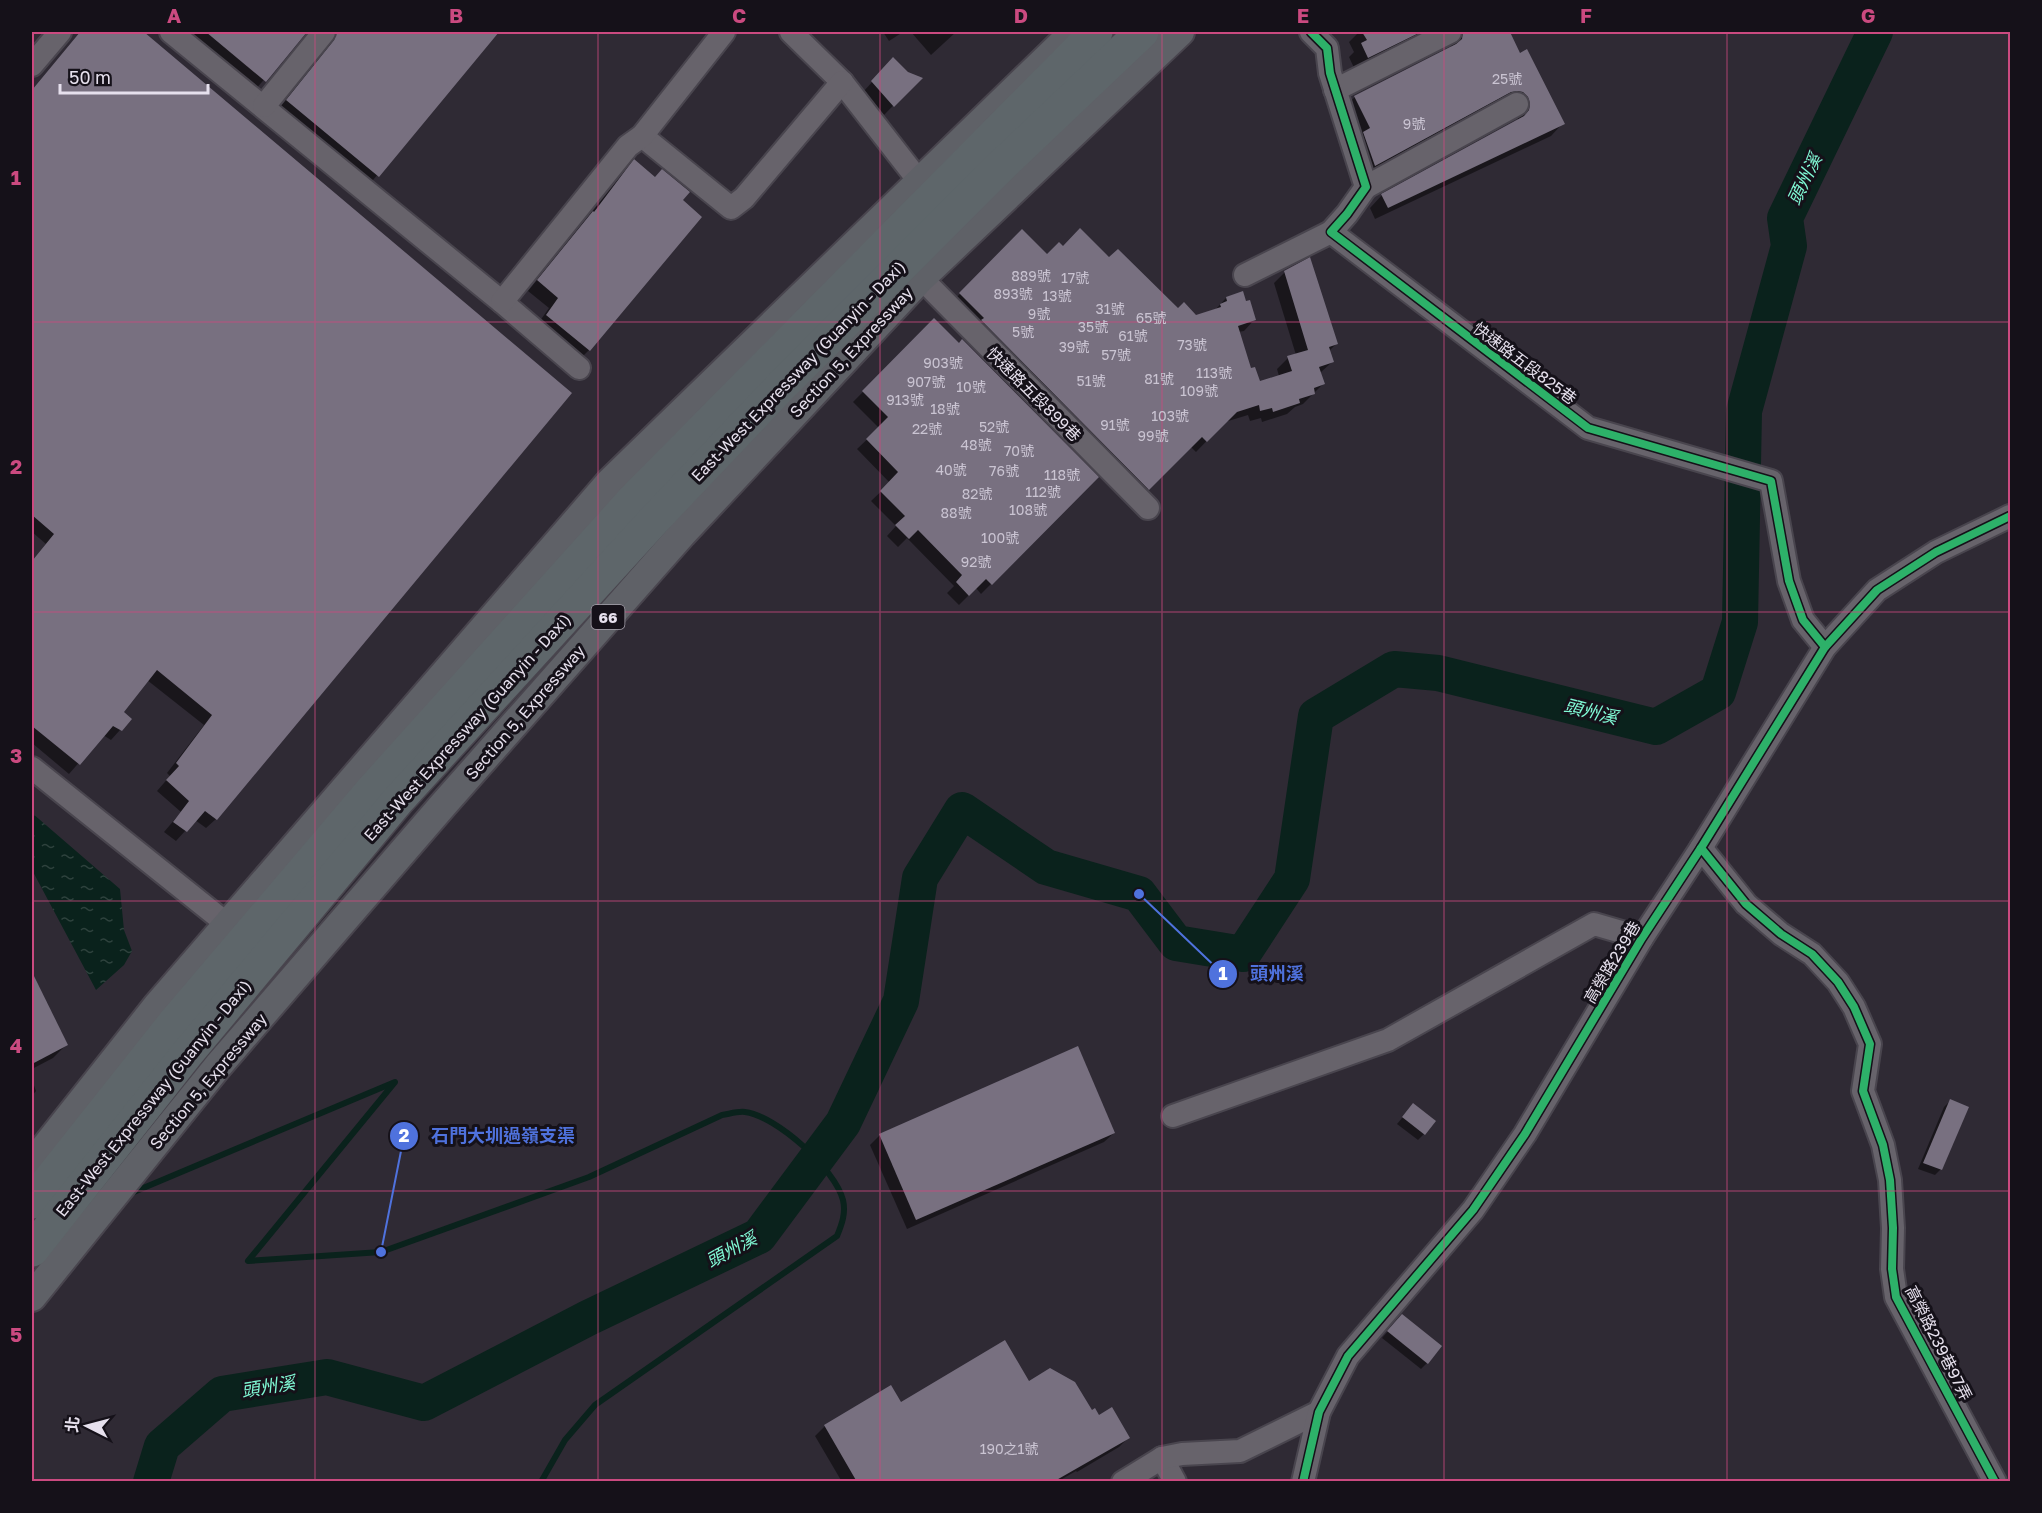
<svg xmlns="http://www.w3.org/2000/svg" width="2042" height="1513" font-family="'Golos Text','Noto Sans TC',sans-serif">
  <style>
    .water { fill: url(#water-ripples) }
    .shadow { fill: #0007 }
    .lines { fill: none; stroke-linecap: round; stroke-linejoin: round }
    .stream { stroke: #0a221c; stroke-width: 6 }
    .river { stroke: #0a221c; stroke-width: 36 }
    .building { fill: #787080 }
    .minor-casing { stroke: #49454e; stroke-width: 26 }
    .major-casing { stroke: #49454e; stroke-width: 32 }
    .highway-casing { stroke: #49454e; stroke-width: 36 }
    .minor { stroke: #67636b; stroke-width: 22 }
    .major { stroke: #5f6167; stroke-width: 28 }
    .highway { stroke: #5e666a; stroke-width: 33 }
    .cycleway-casing { stroke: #151119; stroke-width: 11 }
    .cycleway { stroke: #2db169; stroke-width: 8 }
    .grid { fill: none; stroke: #cb4a80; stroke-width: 1.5; stroke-opacity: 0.55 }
    .labels { text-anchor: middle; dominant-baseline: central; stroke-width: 6; stroke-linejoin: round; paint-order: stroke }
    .number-label { font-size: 14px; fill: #cac4d2 }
    .shield { fill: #151119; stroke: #a7a2ad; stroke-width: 1.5 }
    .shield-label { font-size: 15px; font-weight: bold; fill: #e6e0ed }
    .street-label { font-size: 16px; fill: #e6e0ed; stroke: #151119 }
    .water-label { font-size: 18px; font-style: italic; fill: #80f9d5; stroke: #151119 }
    .leader { fill: none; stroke: #4f72dd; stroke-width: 2 }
    .callout-dot { fill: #4f72dd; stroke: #151119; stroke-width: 2 }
    .mark-label { font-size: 18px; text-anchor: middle; font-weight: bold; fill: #fff }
    .callout-label { font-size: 18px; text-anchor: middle; font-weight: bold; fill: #4f72dd; stroke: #151119; stroke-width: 6; stroke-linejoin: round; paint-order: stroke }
    .neatline { fill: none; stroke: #cb4a80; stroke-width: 2 }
    .grid-label { font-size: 20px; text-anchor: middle; font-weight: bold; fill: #cb4a80 }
  </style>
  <defs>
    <pattern id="water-ripples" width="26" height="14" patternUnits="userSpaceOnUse" patternTransform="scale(1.5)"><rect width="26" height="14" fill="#0a221c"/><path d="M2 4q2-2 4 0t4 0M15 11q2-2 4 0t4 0" fill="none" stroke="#2e423d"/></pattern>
  </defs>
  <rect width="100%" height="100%" fill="#2f2a34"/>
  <path class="water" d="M32,813L120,889L124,930L132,951L124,965L96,990L32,870Z"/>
  <g class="shadow">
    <path d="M80,32H142L570,393L216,819L206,828L195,820L176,841L164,832L181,812L157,791L170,776L167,773L204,725L147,680L122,712L120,730L111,740L103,735L69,774L32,743V561L46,544L32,532V90Z"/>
    <path d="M185,32H305L255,90Z"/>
    <path d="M323,32H497L368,186L277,111L325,51L328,46V38Z"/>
    <path d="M883,32H903L889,41Z"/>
    <path d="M911,32H956L931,55Z"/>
    <path d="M1359,32H1432L1355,70L1349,57L1354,52L1349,42Z"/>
    <path d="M1440,32H1471L1472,33L1508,32L1519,55L1563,123L1551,136L1375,219L1370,208L1382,195L1518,121L1516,110L1363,178L1342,109L1355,97L1451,48L1450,39Z"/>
    <path d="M884,69L908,73L920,78L884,115L863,92Z"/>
    <path d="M625,171L589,350L580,359L537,325L549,308L528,291Z"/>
    <path d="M1022,231L1047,256L1063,248L1109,259L1178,310L1196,316L1216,309L1226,298L1254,320L1244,331L1238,332L1250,370L1259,383L1279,376L1277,369L1288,358L1296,355L1274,283L1285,272L1336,344L1329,351L1332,362L1320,373L1323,384L1303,404L1295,407L1287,414L1262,422L1261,418L1250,421L1248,415L1225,422L1196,452L1190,446L1137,500L949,305Z"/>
    <path d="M934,320L1097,477L981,594L976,588L959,605L947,593L954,586L907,538L898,547L887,536L896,526L871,501L890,483L857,449L879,428L853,402Z"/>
    <path d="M32,975L66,1045L53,1058L32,1069Z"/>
    <path d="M32,1080L36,1091L32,1096Z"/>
    <path d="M1950,1101L1941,1169L1935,1175L1918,1169L1944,1107Z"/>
    <path d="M1413,1105L1424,1134L1418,1140L1397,1124Z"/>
    <path d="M1114,1133L1104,1142L907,1229L870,1145L880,1135Z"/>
    <path d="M1396,1322L1427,1363L1421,1369L1382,1338Z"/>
    <path d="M1029,1383L1091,1412L1128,1438L1119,1447L1077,1472L1076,1471L1057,1482H842L815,1436L825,1426Z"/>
  </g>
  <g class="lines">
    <path class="stream" d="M129,1194L395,1082L248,1261L381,1252L589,1177L722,1115C729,1114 738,1111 745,1112C777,1116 835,1169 843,1200C846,1213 842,1224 837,1236L595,1405L565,1440L541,1482"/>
    <path class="river" d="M151,1482L162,1446L222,1394L327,1377L424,1403L588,1318L759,1236L843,1123L901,1001L920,878L962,810L1046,867L1139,894L1176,943L1243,954L1292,879L1316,716L1394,669L1438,673L1656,727L1718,692L1740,622L1744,411L1789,246L1785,218L1875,32"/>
  </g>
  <g class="building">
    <path d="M80,32H144L572,393L217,820L205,811L187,832L173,822L189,801L166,780L179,766L176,763L212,715L157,670L124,712L132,719L122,731L113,726L80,765L32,726V561L54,534L32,515V90Z"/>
    <path d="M206,32H307L266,82Z"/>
    <path d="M337,32H499L379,177L286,100L334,40Z"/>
    <path d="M1362,32H1421L1368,58L1361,43L1367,40Z"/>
    <path d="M1463,32H1510L1520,53L1527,49L1565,124L1388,208L1381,194L1524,116L1529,110L1530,104L1528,97L1523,92L1518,91L1511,92L1375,166L1363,132L1370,128L1354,96L1456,44L1462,39Z"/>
    <path d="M893,57L908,72L923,78L894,107L871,81Z"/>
    <path d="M634,159L655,177L662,169L690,192L683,200L702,217L590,351L546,315L558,298L537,280L593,211L594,212Z"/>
    <path d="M1080,228L1109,257L1118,249L1178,308L1184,302L1196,315L1221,307L1220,304L1227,301L1226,297L1243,291L1246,301L1250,300L1256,320L1238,326L1251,368L1255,367L1260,381L1292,371L1287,356L1308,350L1284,271L1310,257L1338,344L1329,347L1334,362L1319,367L1325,384L1314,388L1315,394L1299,399L1300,403L1273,412L1272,408L1260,411L1259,405L1237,412L1207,442L1202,437L1149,490L981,320L984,318L959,293L1022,229L1047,254L1059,242L1063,246Z"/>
    <path d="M934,318L959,343L962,339L1099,477L992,585L986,579L969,596L956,582L962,575L918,530L909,539L895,525L905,516L880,491L898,472L866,439L888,417L862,391Z"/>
    <path d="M32,972L68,1045L32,1064Z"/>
    <path d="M1078,1046L1115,1133L916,1220L879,1134Z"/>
    <path d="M1950,1099L1969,1107L1942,1170L1923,1163Z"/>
    <path d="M1413,1103L1436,1121L1425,1135L1402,1117Z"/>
    <path d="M1402,1314L1442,1346L1428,1364L1387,1331Z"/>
    <path d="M1005,1340L1029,1381L1050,1368L1075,1382L1092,1410L1095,1408L1099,1415L1112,1407L1130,1438L1053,1482H857L824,1425L891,1385L901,1402Z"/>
  </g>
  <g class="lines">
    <g class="minor-casing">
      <g id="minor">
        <path d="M171,32L502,302L579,368"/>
        <path d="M791,32L842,82L919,181"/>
        <path d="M1311,32L1327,48L1330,73L1366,187L1347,214L1331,232L1588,428L1771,481L1789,581L1803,620L1825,647"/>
        <path d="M32,65L60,32"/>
        <path d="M1335,90L1450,32"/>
        <path d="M264,106L324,32"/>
        <path d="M642,136L731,208L744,198L842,82"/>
        <path d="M1366,187L1517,104"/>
        <path d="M1245,275L1331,232"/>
        <path d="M921,278L1148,508"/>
        <path d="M502,302L628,146L642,136L724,32"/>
        <path d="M32,768L227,924"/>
        <path d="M1701,848L1746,904L1781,934L1812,954L1838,982L1854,1007L1870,1044L1863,1091L1883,1145L1890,1180L1893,1228L1892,1269L1896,1297L1995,1482"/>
        <path d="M1173,1116L1388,1040L1594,924L1642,938"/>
        <path d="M1162,1458L1175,1482"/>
        <path d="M1123,1482L1162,1458L1182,1454L1240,1451L1319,1412"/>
        <path d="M1303,1482L1319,1412L1348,1356L1473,1210L1525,1134L1642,938L1701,848L1825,647L1877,590L1936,552L2010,516"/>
      </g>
    </g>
    <g class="major-casing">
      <g id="major">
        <path d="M32,1164L157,1006L610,482L1074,32"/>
        <path d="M32,1297L218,1066L443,805L682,534L921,278L1180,32"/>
      </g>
    </g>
    <g class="highway-casing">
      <g id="highway">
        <path d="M32,1202L174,1023L373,789L633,500L1096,32"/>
        <path d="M32,1250L186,1055L399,799L654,520L784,383L1002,165L1142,32"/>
      </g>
    </g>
    <use href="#minor" class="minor"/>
    <use href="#major" class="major"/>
    <use href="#highway" class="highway"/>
    <g class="cycleway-casing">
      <g id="cycleway">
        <path d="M1311,32L1327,48L1330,73L1366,187L1347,214L1331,232L1588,428L1771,481L1789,581L1803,620L1825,647"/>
        <path d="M1701,848L1746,904L1781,934L1812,954L1838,982L1854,1007L1870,1044L1863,1091L1883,1145L1890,1180L1893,1228L1892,1269L1896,1297L1995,1482"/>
        <path d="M1303,1482L1319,1412L1348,1356L1473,1210L1525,1134L1642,938L1701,848L1825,647L1877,590L1936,552L2010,516"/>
      </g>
    </g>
    <use href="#cycleway" class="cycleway"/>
  </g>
  <path class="grid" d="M315,32V1482M598,32V1482M880,32V1482M1162,32V1482M1444,32V1482M1727,32V1482M32,322H2010M32,612H2010M32,901H2010M32,1191H2010"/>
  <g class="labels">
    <g class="number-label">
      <text x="1507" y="78">25號</text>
      <text x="1414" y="123">9號</text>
      <text x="1031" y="275">889號</text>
      <text x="1075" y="277">17號</text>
      <text x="1013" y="293">893號</text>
      <text x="1057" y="295">13號</text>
      <text x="1110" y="308">31號</text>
      <text x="1039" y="313">9號</text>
      <text x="1151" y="317">65號</text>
      <text x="1093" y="326">35號</text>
      <text x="1023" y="331">5號</text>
      <text x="1133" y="335">61號</text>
      <text x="1192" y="344">73號</text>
      <text x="1074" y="346">39號</text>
      <text x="1116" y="354">57號</text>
      <text x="943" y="362">903號</text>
      <text x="1214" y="372">113號</text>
      <text x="1159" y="378">81號</text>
      <text x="1091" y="380">51號</text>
      <text x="926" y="381">907號</text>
      <text x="971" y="386">10號</text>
      <text x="1199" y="390">109號</text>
      <text x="905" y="399">913號</text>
      <text x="945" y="408">18號</text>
      <text x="1170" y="415">103號</text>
      <text x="1115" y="424">91號</text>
      <text x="994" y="426">52號</text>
      <text x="927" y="428">22號</text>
      <text x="1153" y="435">99號</text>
      <text x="976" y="444">48號</text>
      <text x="1019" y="450">70號</text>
      <text x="951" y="469">40號</text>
      <text x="1004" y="470">76號</text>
      <text x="1062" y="474">118號</text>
      <text x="1043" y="491">112號</text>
      <text x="977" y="493">82號</text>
      <text x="1028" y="509">108號</text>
      <text x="956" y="512">88號</text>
      <text x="1000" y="537">100號</text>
      <text x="976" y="561">92號</text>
      <text x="1009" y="1448">190之1號</text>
    </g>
    <rect class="shield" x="591.5" y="605" width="33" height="24" rx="4.5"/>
    <g class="shield-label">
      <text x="608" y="617">66</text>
    </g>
    <g class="street-label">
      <text transform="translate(851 352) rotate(-47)">Section 5, Expressway</text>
      <text transform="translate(1525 363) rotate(37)">快速路五段825巷</text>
      <text transform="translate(798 371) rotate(-46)">East-West Expressway (Guanyin - Daxi)</text>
      <text transform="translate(1034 394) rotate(45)">快速路五段899巷</text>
      <text transform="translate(525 712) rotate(-49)">Section 5, Expressway</text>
      <text transform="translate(467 727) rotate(-48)">East-West Expressway (Guanyin - Daxi)</text>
      <text transform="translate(1612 962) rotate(-59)">高榮路239巷</text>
      <text transform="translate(208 1081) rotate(-50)">Section 5, Expressway</text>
      <text transform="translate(153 1098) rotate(-51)">East-West Expressway (Guanyin - Daxi)</text>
      <text transform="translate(1939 1343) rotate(63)">高榮路239巷97弄</text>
    </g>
    <g class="water-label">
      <text transform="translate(1804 179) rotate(-64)">頭州溪</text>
      <text transform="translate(1591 711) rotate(14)">頭州溪</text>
      <text transform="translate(731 1249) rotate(-28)">頭州溪</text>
      <text transform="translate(268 1386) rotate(-9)">頭州溪</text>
    </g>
  </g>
  <path class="leader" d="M1139 894L1223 974M381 1252L404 1136"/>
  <g class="callout-dot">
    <circle cx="1139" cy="894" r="6"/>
    <circle cx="381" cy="1252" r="6"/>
    <circle cx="1223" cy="974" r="15"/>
    <circle cx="404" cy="1136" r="15"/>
  </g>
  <g class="mark-label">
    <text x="1223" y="980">1</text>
    <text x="404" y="1142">2</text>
  </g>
  <g class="callout-label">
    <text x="1277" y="980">頭州溪</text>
    <text x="503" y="1142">石門大圳過嶺支渠</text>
  </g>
  <rect width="2042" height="1513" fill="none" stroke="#151119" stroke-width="66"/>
  <g transform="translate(87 1426) rotate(276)" stroke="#151119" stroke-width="4.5" paint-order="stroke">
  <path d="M0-4.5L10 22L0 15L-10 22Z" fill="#e6e0ed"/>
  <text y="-9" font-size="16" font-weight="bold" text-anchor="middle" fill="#e6e0ed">北</text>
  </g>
  <path d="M60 84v9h148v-9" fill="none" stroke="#e6e0ed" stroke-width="3"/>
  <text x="69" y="84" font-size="18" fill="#e6e0ed" stroke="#151119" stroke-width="4.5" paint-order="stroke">50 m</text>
  <rect x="33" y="33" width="1976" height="1447" class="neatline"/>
  <g class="grid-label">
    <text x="174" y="23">A</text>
    <text x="456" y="23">B</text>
    <text x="739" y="23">C</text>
    <text x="1021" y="23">D</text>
    <text x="1303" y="23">E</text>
    <text x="1586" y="23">F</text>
    <text x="1868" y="23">G</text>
    <text x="16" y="185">1</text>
    <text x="16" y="474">2</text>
    <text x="16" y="763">3</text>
    <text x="16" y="1053">4</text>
    <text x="16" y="1342">5</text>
  </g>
</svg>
